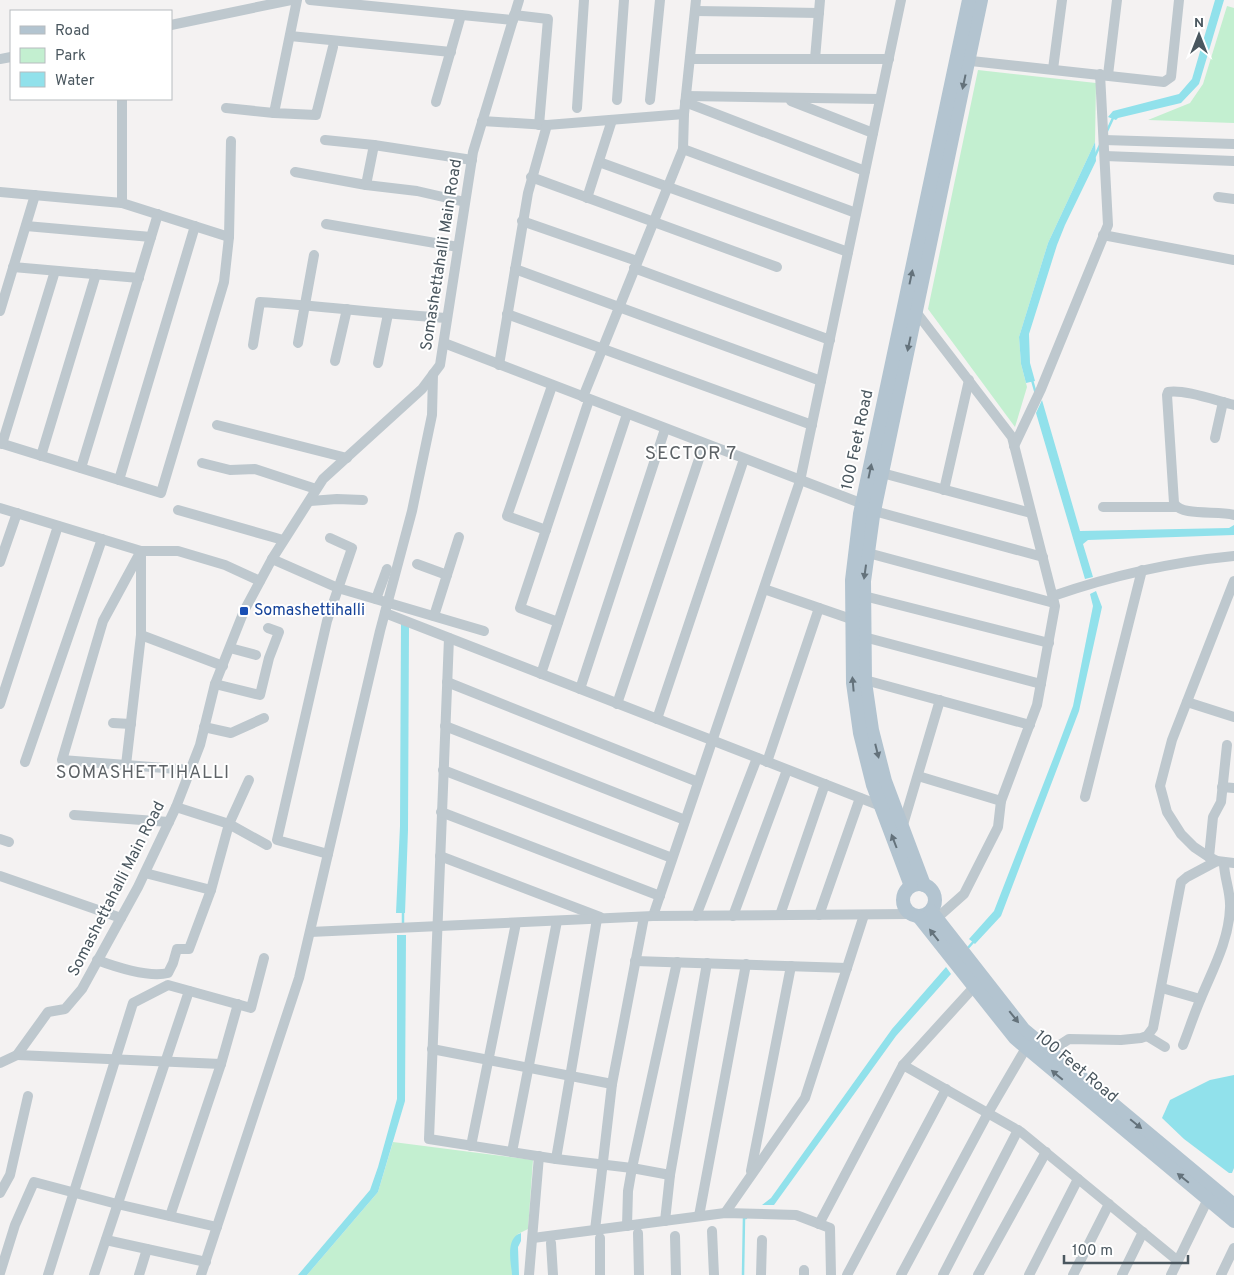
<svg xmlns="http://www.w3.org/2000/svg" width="1234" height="1275" font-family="Overpass,sans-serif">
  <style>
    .green { fill: #c3efd0 }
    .water { fill: #91e1eb }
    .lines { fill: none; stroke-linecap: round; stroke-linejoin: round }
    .stream { stroke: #91e1eb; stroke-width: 2.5 }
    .minor { stroke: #bec8ce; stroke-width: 10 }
    .major { stroke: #b3c4d0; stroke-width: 14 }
    .oneway { fill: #64727b }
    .transit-dot { fill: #1a4fb4; stroke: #fff; stroke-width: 2 }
    .labels { text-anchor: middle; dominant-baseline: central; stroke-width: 4; stroke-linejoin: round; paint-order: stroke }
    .street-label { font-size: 16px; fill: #4a575f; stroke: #fff }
    .transit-label { font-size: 16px; fill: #164399; stroke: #fff; text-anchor: start }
    .neighbourhood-label { font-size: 18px; letter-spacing: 1px; fill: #5e6367; stroke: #fff }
    .quarter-label { font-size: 19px; letter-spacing: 1px; fill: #5e6367; stroke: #fff }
  </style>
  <rect width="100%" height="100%" fill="#f4f2f2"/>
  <g class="green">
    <path d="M1227,6L1234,8V123L1148,120L1190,103L1203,84Z"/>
    <path d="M978,70L1096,83L1095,142L1048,243L1019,337L1021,364L1027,387L1015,427L928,309Z"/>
    <path d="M393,1142L533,1160L528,1229L518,1234L511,1245L512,1275H307L378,1192Z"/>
  </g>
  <g class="water">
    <path d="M1215,0H1224L1199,84L1181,103L1118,118L1116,120L1108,117L1113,111L1179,94L1192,79Z"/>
    <path d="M1095,142L1096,161L1065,225L1057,245L1029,334L1030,363L1035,381L1026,383L1021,364L1019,337L1048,243Z"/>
    <path d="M1042,400L1080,531L1229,528L1234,525V535L1088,540L1083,544L1093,577L1085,579L1036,413Z"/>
    <path d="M1096,591L1102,607L1079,711L1001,916L975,944L969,939L994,911L1055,754L1073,706L1093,606L1090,594Z"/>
    <path d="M401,623L409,626L408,830L405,913H396L400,826Z"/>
    <path d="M397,935H406L405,1101L378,1192L307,1275H298L370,1190L378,1167L397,1099Z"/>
    <path d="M946,967L951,974L896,1036L774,1205H762L771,1198L892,1029Z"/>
    <path d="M1234,1075V1168L1232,1173H1229L1184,1139L1162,1118L1170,1100L1210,1080Z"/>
    <path d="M521,1233V1241L518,1247L519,1275H512C511,1262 505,1238 521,1233Z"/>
  </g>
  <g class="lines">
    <g class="stream">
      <path d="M1107,131L1113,118"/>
      <path d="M1095,156L1100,145"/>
      <path d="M1032,380L1036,394"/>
      <path d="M403,926V911"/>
      <path d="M967,949L975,940"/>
      <path d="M743,1275L744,1218H746"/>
    </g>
    <g class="minor">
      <path d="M297,0L274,113L316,115L333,47"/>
      <path d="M310,0L513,20"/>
      <path d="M695,11L819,13"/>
      <path d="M514,15L548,19L539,125"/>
      <path d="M171,25L291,0"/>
      <path d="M290,36L451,52"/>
      <path d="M0,59L11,57"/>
      <path d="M690,59H889"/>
      <path d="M815,59L820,0"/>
      <path d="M962,60L1164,82L1171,77L1179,0"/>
      <path d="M1053,69L1062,0"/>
      <path d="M1108,75L1117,0"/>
      <path d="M686,96L880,99"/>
      <path d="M122,99V203"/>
      <path d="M617,100L624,0"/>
      <path d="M650,100L660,0"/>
      <path d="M791,101L873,133"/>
      <path d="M436,102L461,15"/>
      <path d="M685,102L865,171"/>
      <path d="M226,108L274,113"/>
      <path d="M577,108L584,0"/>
      <path d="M482,121L547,125L684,114"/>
      <path d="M325,140L374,145"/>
      <path d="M1104,140L1234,144"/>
      <path d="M683,149L856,213"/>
      <path d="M1105,156L1234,161"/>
      <path d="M599,162L848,252"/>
      <path d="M295,172L366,185"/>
      <path d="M531,177L777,267"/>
      <path d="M0,192L122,203L229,237"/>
      <path d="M1218,197L1234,199"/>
      <path d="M587,198L612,120"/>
      <path d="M465,202L417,191L366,185L374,145L472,160"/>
      <path d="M522,221L637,261"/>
      <path d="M326,224L458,247"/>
      <path d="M26,226L151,237"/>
      <path d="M1103,235L1234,260"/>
      <path d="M13,267L139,278"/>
      <path d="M634,268L830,340"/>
      <path d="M515,269L821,381"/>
      <path d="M913,308L1012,437L1055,606L1037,705L1001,801L998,827L964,894L937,918"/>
      <path d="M0,311L35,195"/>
      <path d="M507,314L812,425"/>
      <path d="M298,343L314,255"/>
      <path d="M444,343L863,504"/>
      <path d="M253,345L260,302C322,306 385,314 447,318"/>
      <path d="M335,361L347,309"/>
      <path d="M378,363L388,314"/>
      <path d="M499,365L528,193L547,125"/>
      <path d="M583,397L683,149L684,114L696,0"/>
      <path d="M1234,405C1217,401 1184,389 1168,392L1167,395L1174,503C1181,517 1219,510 1234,515"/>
      <path d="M217,425L347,458"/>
      <path d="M1215,438L1223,402"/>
      <path d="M0,443L161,493L224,282L229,237L231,141"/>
      <path d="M2,444L55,271"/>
      <path d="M1014,446L1041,389L1108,225L1100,74"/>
      <path d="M41,456L96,274"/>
      <path d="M202,463L230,470L255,469L316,489"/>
      <path d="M81,468L158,214"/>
      <path d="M882,473L1031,513"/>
      <path d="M119,480L195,226"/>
      <path d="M944,490L969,380"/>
      <path d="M310,501L337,499L363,500"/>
      <path d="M1103,507H1176"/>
      <path d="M0,508L141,551H178L225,565L260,581"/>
      <path d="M178,510L283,540"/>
      <path d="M874,511L1043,557"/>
      <path d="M546,530L507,516L552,386"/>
      <path d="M868,553L1054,603"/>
      <path d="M272,559L338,588L484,631"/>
      <path d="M0,562L17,513"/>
      <path d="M417,564L447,575"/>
      <path d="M1234,581L1172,740L1160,786L1167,812L1181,834L1194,847L1209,857L1217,861L1234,863"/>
      <path d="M764,589L851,619"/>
      <path d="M864,596L1049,643"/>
      <path d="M1053,596C1111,576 1172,562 1234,556"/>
      <path d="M376,599L387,569"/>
      <path d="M385,613L881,806"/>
      <path d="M434,616L459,537"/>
      <path d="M558,622L520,608L589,400"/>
      <path d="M141,635L223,666"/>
      <path d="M864,637L1041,684"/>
      <path d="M449,638L429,1139L556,1159L632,1168L670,1175"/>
      <path d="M230,648L256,655"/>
      <path d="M541,674L627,414"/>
      <path d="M865,680L1030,725"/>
      <path d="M447,682L698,782"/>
      <path d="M215,684L260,695L269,658L279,632L268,628"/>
      <path d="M580,689L665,429"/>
      <path d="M1187,702L1234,717"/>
      <path d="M0,704L58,526"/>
      <path d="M617,704L704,444"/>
      <path d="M657,719L744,459"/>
      <path d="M113,723L131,724"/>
      <path d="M445,726L685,820"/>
      <path d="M204,727L231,733L264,718"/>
      <path d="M25,762L102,539"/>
      <path d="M767,762L819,608"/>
      <path d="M126,765L141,635V551L103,621L62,760L190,770"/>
      <path d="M443,770L672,858"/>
      <path d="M918,776L1001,801"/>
      <path d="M1222,787L1234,788"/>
      <path d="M1085,797L1142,570"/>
      <path d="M176,807L229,824L267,845"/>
      <path d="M441,812L660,896"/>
      <path d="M74,815L169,822"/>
      <path d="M902,828L940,700"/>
      <path d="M0,839L9,842"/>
      <path d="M328,854L277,840L327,621L352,548L330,538"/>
      <path d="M440,856L600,917"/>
      <path d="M1209,857L1213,817L1221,802L1227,745"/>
      <path d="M145,873L211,890"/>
      <path d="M0,876L121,918"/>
      <path d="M780,915L825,784"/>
      <path d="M819,915L860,798"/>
      <path d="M653,916L800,481L901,0"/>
      <path d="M696,916L757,758"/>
      <path d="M733,916L787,770"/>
      <path d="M310,932L653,916L910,914"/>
      <path d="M97,960C116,967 148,978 168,973L173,963L177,949H189L211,890L229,824L249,780"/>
      <path d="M635,961L847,968"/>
      <path d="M1162,988L1200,999"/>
      <path d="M1147,1036L1165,1047"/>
      <path d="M1183,1045C1189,1030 1194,1014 1201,998C1213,969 1229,940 1230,908C1231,892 1224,878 1224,863"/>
      <path d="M432,1049L612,1084"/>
      <path d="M1049,1052L1069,1039L1121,1040L1141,1038L1147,1036L1153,1028L1181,882L1187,877L1217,861"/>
      <path d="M17,1055L221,1064"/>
      <path d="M0,1063L17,1055L48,1012L65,1009L82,989L138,887L176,807L200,745L215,684L244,611L272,559L323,479L422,389L440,365L473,152L519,0"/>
      <path d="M903,1065L1021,1132L1178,1261"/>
      <path d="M471,1146L516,923"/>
      <path d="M512,1152L557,921"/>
      <path d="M556,1159L597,919"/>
      <path d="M751,1171L791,966"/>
      <path d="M0,1193L10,1175L28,1096"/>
      <path d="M725,1213L805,1098L864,915"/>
      <path d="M170,1216L221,1064L238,1004"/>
      <path d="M699,1216L746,964"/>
      <path d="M665,1221L670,1175L707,963"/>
      <path d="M819,1224L903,1065L974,987"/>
      <path d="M627,1226L628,1191L632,1168L677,962"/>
      <path d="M595,1230L612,1084L644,917"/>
      <path d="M712,1231L714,1275"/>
      <path d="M638,1233L639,1275"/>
      <path d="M675,1236L676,1275"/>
      <path d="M533,1238L725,1213L796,1215L830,1228L831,1275"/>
      <path d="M600,1238V1275"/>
      <path d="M106,1240L206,1262"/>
      <path d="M551,1243L553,1275"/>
      <path d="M804,1270V1275"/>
      <path d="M0,1273L15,1225L34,1182L117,1204L217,1227"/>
      <path d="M48,1275L133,1003L168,985L251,1008L264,958"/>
      <path d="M94,1275L189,991"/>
      <path d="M139,1275L147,1249"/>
      <path d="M201,1275L299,978L380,631L412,511L432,415L433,374"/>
      <path d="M529,1275L539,1156"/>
      <path d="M761,1275L762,1240"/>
      <path d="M847,1275L946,1089"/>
      <path d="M901,1275L988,1113L1026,1048"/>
      <path d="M943,1275L1018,1130"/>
      <path d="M978,1275L1046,1152"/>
      <path d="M1029,1275L1078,1179"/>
      <path d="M1073,1275L1109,1204"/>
      <path d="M1122,1275L1143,1232"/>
      <path d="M1171,1275L1208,1199"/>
      <path d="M1221,1275L1234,1248"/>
    </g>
    <g class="major">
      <circle cx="919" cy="900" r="16"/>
      <path d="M924,885L885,781L872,730L865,682L864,581L873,516L981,0"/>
      <path d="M911,886L873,785L860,733L853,683L852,580L860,514L969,0"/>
      <path d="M931,911L1024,1030L1234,1205"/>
      <path d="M919,917L1015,1038L1234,1221"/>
    </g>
  </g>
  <defs><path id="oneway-solid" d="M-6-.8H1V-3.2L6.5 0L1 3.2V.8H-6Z" transform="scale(1.25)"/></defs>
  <g class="oneway">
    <use href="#oneway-solid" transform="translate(964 82) rotate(102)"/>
    <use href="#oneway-solid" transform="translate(911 277) rotate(-78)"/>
    <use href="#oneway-solid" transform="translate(909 344) rotate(102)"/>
    <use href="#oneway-solid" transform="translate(870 471) rotate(-78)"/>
    <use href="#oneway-solid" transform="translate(865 572) rotate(98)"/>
    <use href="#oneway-solid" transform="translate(853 684) rotate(-95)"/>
    <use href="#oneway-solid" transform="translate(877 751) rotate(76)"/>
    <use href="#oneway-solid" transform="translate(894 841) rotate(-111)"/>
    <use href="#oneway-solid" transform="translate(934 935) rotate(-128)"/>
    <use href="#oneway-solid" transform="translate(1014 1017) rotate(51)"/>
    <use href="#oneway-solid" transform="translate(1057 1075) rotate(-140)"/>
    <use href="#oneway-solid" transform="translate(1136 1124) rotate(39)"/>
    <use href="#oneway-solid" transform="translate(1183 1178) rotate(-141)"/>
  </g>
  <rect class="transit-dot" x="239" y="606" width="10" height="10" rx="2.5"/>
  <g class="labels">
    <g class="street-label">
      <text transform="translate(442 255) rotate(-81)">Somashettahalli Main Road</text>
      <text transform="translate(858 440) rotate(-78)">100 Feet Road</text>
      <text transform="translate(117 889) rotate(-63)">Somashettahalli Main Road</text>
      <text transform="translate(1076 1067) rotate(40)">100 Feet Road</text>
    </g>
    <g class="transit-label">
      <text x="254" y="611">Somashettihalli</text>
    </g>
    <g class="neighbourhood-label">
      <text x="143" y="773">SOMASHETTIHALLI</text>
    </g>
    <g class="quarter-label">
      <text x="691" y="454">SECTOR 7</text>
    </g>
  </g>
  <rect x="10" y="10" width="162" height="90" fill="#ffffff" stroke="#b7bcbf"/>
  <rect x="20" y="26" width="25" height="8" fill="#b3c4d0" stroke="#b7bcbf"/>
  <text x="55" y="35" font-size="15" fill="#4a575f">Road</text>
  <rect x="20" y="48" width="25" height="15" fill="#c3efd0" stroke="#b7bcbf"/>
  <text x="55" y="60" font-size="15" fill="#4a575f">Park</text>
  <rect x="20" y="72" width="25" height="15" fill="#91e1eb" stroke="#b7bcbf"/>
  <text x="55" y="85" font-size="15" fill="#4a575f">Water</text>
  <g transform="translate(1199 35)" stroke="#ffffff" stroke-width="4" paint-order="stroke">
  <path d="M0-4L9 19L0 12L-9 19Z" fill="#4a575f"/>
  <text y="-8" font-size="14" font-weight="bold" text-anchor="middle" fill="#4a575f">N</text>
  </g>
  <path d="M1064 1255v8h124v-8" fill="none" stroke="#4a575f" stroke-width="2.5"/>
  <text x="1072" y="1255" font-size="15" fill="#4a575f" stroke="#ffffff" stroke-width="4" paint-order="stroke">100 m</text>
</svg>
